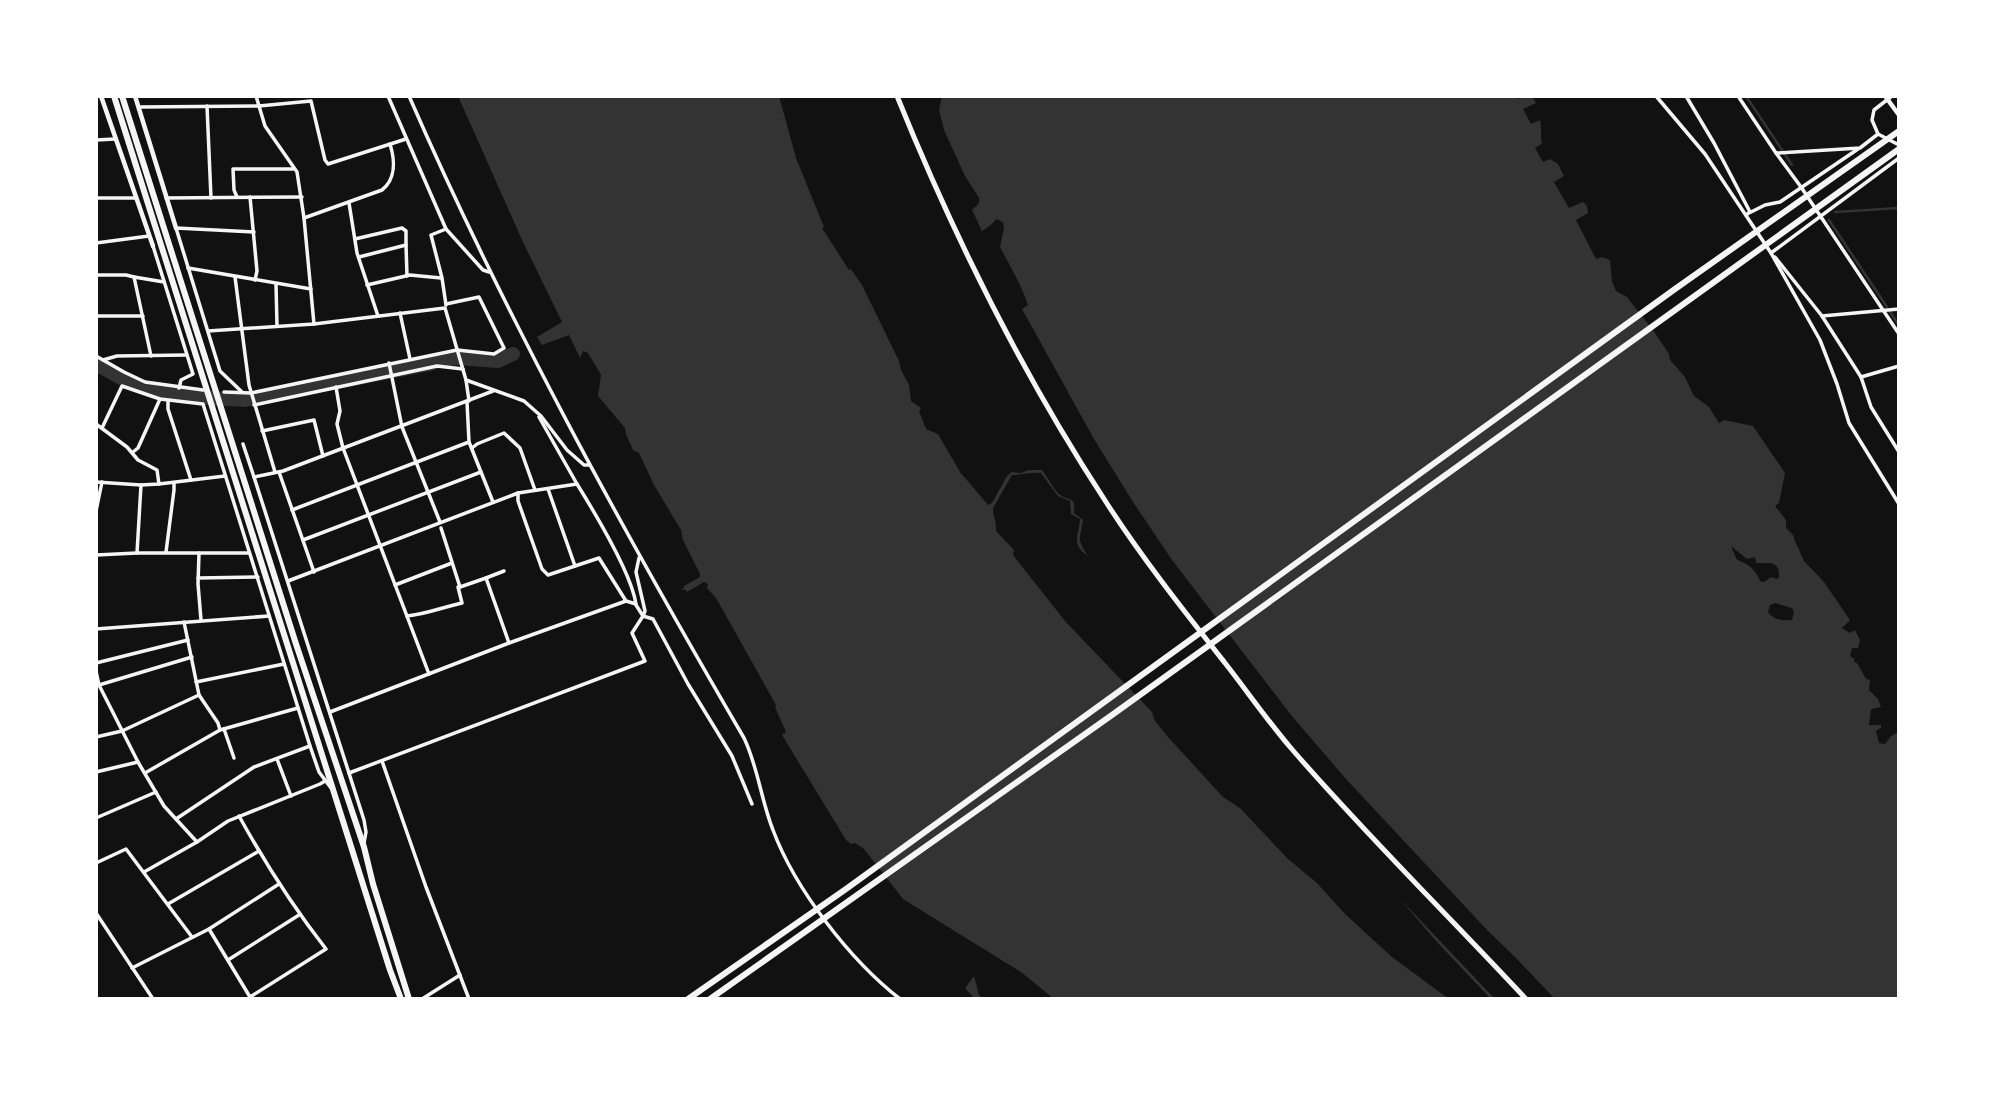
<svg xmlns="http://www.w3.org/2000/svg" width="1995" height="1095" font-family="'DM Sans',sans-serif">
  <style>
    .water { fill: #333; fill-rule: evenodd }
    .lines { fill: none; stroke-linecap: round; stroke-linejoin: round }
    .stream { stroke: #333; stroke-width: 2.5 }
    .river { stroke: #333; stroke-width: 14 }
    .minor { stroke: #f5f5f5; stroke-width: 3.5 }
    .tertiary { stroke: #f5f5f5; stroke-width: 4.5 }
    .secondary { stroke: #f5f5f5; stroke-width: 5 }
    .trunk { stroke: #f5f5f5; stroke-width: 6 }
    .motorway { stroke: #f5f5f5; stroke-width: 6 }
  </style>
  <rect width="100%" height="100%" fill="#111"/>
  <g class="water">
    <path d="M458,96H779L796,158L824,227L822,228L849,270L851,269L862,285L899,361L901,370L909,385L911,401L921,408L919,411L926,429L938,434L960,472L988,505L992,503L1007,476L1012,472L1021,473L1029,470H1042C1046,475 1055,491 1059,494C1069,502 1076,495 1074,513L1083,520C1080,540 1076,538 1088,556C1070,544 1079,536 1080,519L1071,514L1070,501L1058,496L1041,473C1031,472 1022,475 1012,475L993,508C993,517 997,522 996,531L1014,550L1013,555L1065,621L1152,712L1155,721L1168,737L1223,797L1240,808L1287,858L1317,883L1345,914L1392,957L1449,999H1054L1021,972L903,899L864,849L855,843L851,844L846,840L782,735L786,732L775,707L776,705L716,598L707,588L708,584L704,582L687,592L686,590H681L684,588V586L700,577V574L683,540L681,530L654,485L639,453L633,450L626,434L625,428L598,396L601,375L588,353L583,351L580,358L569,335L542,345L537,337L562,322L522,240Z"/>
    <path d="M942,96H1516L1518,99L1524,96H1532L1536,103L1523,109L1531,124L1540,120C1542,128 1540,136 1542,144L1535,148L1543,162L1550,159L1558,164L1564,176L1554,182L1569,208L1583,202L1587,206L1588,213L1576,220L1596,259L1602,257L1610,260L1612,281L1616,291L1627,297L1655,333L1669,354L1670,360L1685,377L1694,396L1709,407L1719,423L1724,420L1753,426L1785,473L1779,503L1775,506L1786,520V528L1794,536V539L1804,561L1824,582L1850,620L1842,628L1850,633L1855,630L1860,640L1858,648H1852L1850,656L1854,659V662L1857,663L1866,679L1870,680L1869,690L1878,699L1881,707L1871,709L1869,725H1881V728L1876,731L1879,743L1885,744L1891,736L1899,732V999H1555L1516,958L1488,931L1346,779L1291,715L1172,560L1133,502L1094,439L1022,309L1028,305C1021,284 1010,266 1000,247L1004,228L1003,222L996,219L991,225L982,231L972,210L979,203V198L965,176L944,130L939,110ZM1731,546L1747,559L1755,557L1756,563C1768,564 1780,559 1779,578L1776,579L1771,577L1764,582L1760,581C1755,569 1749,564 1737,560ZM1775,603L1792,608L1794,612L1792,620C1782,621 1774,620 1768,612L1770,605Z"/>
    <path d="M1400,899L1402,901L1495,999H1491L1436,941Z"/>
    <path d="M974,976L979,995L983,999H975L965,988Z"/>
  </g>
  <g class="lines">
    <g class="stream">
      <path d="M1746,96L1792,165"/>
      <path d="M1835,212L1899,208"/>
      <path d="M1829,220L1887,307"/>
      <path d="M1890,312L1899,325"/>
    </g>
    <path class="river" d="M96,364L119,377L149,390L192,397L245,400L430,364L444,359L457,358L498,361L513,354"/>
    <g class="minor">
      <path d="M256,96L265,126L297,172L304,218L314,324"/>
      <path d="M388,96L446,229L431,235L442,278L446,305"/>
      <path d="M409,96C506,318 622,529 744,738C758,767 761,800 773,830C795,889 850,960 900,999"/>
      <path d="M1656,96L1705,154L1771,253L1820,340L1837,384L1849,423L1899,504"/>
      <path d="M1686,96L1714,143L1750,212L1746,215"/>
      <path d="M1738,96L1776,153L1801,187L1899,334"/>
      <path d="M207,106L211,198"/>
      <path d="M139,107L259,106L311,101L325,160L328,164L406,139"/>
      <path d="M1878,134L1899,145"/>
      <path d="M96,140L115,139"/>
      <path d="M1776,153L1860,148L1878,134L1872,120L1874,110L1892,96"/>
      <path d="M237,197L234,190L233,169H293"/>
      <path d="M250,197L257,271L255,280"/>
      <path d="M96,198H136"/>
      <path d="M166,198L302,197"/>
      <path d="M349,203L357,253L378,316"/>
      <path d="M1751,212L1765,205L1780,202L1858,149"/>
      <path d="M304,218L382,190C396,179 395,160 390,144"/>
      <path d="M446,229L483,270L489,272"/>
      <path d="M355,239L402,228L406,231V245L359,257"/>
      <path d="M96,243L149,236"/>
      <path d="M406,245L407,276"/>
      <path d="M153,246L193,374L181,380L179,388"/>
      <path d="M1771,253L1899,158"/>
      <path d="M1775,257L1822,316L1861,377L1871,407L1899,452"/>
      <path d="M188,268L311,289"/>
      <path d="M96,275H126L134,277"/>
      <path d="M235,277L249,385L275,472"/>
      <path d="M276,284L277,326"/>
      <path d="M367,285L410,275L441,278"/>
      <path d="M400,313L410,359"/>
      <path d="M96,316H143"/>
      <path d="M1822,316L1899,309"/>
      <path d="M208,331L314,324L445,308L466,380L524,401L541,416L567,450L584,465H589"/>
      <path d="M96,356L124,372L145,382L203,390"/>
      <path d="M151,356L134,277L164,282"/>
      <path d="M103,360L117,356L186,355"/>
      <path d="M389,363L402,427L440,522"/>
      <path d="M1861,377L1899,366"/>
      <path d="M466,380L469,401"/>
      <path d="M336,387L340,411L337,424L343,448L429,674"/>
      <path d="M224,392L251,393L457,350L494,354L504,348L479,297L446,304"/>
      <path d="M242,392L220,371L176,228L254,232"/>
      <path d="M168,401V409L191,480"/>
      <path d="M467,402L469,442L493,502"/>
      <path d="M254,405L437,366L463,369"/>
      <path d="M96,424L127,447L138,460L157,470L159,484"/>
      <path d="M102,428L122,386L160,399L203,404L310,746L319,772L331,788"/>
      <path d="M262,431L314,420L323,456"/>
      <path d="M243,444L254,477"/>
      <path d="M472,448L477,444L504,433L520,448L535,490"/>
      <path d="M133,452L138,448L160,399"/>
      <path d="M279,472L314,572"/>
      <path d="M96,482L141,485L159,484L225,476"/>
      <path d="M141,485L137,553H248"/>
      <path d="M548,489L575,566L599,558L626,601L636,604C631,572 595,513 577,484"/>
      <path d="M518,493V501L542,569L548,575L575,566"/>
      <path d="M292,510L469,442"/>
      <path d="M96,511L102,482"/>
      <path d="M303,540L481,472"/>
      <path d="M166,552L174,490V483"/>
      <path d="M199,553L198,584L201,620"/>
      <path d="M96,555L137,553"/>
      <path d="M198,578L258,577"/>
      <path d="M486,578L504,571"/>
      <path d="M288,581L518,493L577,484L539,417"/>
      <path d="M395,585L452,563"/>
      <path d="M460,587L486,578L509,643"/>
      <path d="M636,605L643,616L645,611L636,572L639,558"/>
      <path d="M407,616C427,614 443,607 462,603L458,587H460L441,528"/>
      <path d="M184,622L199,695"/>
      <path d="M96,629L269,616"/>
      <path d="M96,663L188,640"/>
      <path d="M96,671L99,685L138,762L164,806L197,842"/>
      <path d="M196,682L284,664"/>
      <path d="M99,685L192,657"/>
      <path d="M330,712L509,643L626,601"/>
      <path d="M224,729L234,758"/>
      <path d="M220,730L298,708"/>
      <path d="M96,737L122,731L199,695L218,723L220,730L145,773"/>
      <path d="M277,759L291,796"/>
      <path d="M382,761L426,887L469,999"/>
      <path d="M96,772L138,762"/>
      <path d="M349,773L645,661L632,633L643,616L653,619L688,684L732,756L752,804"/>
      <path d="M96,818L156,792"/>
      <path d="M176,819L254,767L310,746"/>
      <path d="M364,843L366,832L364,820L254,477L283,471L493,391"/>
      <path d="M96,863L126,849L192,937"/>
      <path d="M144,872L197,842L228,821L320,784L325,781"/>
      <path d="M168,904L259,851"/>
      <path d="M96,913L153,999"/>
      <path d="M209,929L250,997L326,949C293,907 265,863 239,816"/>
      <path d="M228,960L299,915"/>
      <path d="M132,968L209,929L279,884"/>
      <path d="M422,999L460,975"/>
    </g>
    <g class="tertiary">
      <path d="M101,96L153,246"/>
      <path d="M135,96L176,228"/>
      <path d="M1885,96L1899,115"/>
    </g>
    <path class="secondary" d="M897,96C954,237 1023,375 1106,502C1142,558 1184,611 1225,663C1247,691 1267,720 1290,747C1365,834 1448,915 1526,999"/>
    <g class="trunk">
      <path d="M114,96L390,970L401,999"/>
      <path d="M122,96L296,644L364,847L373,884L409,999"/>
    </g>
    <g class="motorway">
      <path d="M688,999L846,889L1675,289L1899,131"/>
      <path d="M710,999L1112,715L1899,149"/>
    </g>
  </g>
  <rect width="1995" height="1095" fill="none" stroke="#ffffff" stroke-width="196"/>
</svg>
